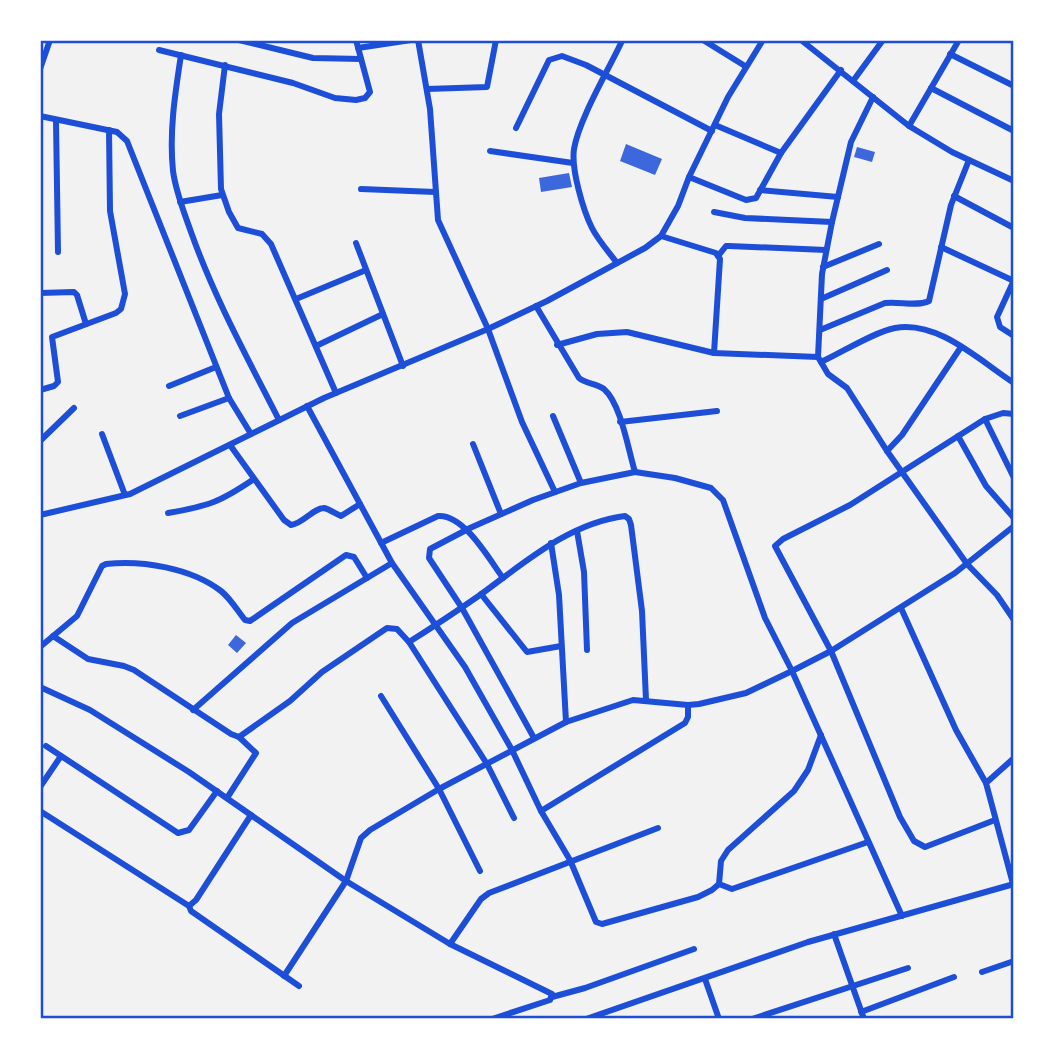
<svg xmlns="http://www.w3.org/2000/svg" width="1054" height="1059" font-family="'PT Sans',sans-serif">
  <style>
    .building { fill: #3d67dc }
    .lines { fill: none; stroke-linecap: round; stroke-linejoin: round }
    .minor { stroke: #1d4ed8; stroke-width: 6 }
    .neatline { fill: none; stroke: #1d4ed8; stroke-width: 2.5 }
  </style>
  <rect width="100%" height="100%" fill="#f2f2f2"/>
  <g class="building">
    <path d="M626,144L662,159L655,175L620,161Z"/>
    <path d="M857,147L875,152L872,162L854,157Z"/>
    <path d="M569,173L572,187L541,192L539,178Z"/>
    <path d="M236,635L246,643L237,653L228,645Z"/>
  </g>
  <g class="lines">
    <g class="minor">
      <path d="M239,40L313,58L361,59"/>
      <path d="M418,40L430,109L438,220L488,329L522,422L555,492"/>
      <path d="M703,40L745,66"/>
      <path d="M801,40L909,126L952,152L1014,181"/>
      <path d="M358,48L411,40"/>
      <path d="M159,50L293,83L335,98L356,100L365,98L370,92L356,40"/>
      <path d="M950,54L1014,86"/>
      <path d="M181,55C175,94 169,132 173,171C176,193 184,212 191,232C214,297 248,359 279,420"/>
      <path d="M225,65L219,114L221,189L229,212L238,228L262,234L271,244L336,393"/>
      <path d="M40,69L50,40"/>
      <path d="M853,81L883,40"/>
      <path d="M931,88L1014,131"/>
      <path d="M427,89L487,87L496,40"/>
      <path d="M873,97L851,142L832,222L822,274L818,357L828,374L847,388L887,451L967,564L997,595L1014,620"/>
      <path d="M40,116L117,132L127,141L229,398L251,434"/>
      <path d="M56,121L58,252"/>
      <path d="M715,125L781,153"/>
      <path d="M909,126L959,40"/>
      <path d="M516,128L549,60L562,56L586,65L712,131"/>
      <path d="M490,151L573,163"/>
      <path d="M689,177L746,200L756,198L781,153L841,70"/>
      <path d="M361,189L435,192"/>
      <path d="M760,190L838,197"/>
      <path d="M954,196L1014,228"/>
      <path d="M180,202L222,195"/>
      <path d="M714,212L745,218L832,222"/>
      <path d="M661,236L716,253L720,259L714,353"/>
      <path d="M356,243L403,366"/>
      <path d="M941,247L1014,281"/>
      <path d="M718,256L726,246H729L826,250"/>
      <path d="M617,263C608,251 598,240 592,228C583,210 571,169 574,149C579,119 608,71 622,41"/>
      <path d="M823,267L879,244"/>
      <path d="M1014,280L997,317L1000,327L1014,336"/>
      <path d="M40,293L74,292L77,295L86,324"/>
      <path d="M296,299L366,270"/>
      <path d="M821,299L887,270"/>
      <path d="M536,306L579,378C586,384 596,383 604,389C621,404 628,449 635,472"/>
      <path d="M820,330L885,303C899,301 917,307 929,301L951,205L969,160"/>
      <path d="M557,345L597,334L627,332L714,353L818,357"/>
      <path d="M316,346L383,314"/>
      <path d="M821,362C841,353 874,332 895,328C938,320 980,361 1014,383"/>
      <path d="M169,386L216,367"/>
      <path d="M40,390L54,386L58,382L52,337L116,313L121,309L125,294L110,211L109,130"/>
      <path d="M307,406L392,563L465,667L512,750L541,811L570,860L596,922L602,924L698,897L712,890L719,884L721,861L728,850L794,791L808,770L821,735"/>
      <path d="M180,416L229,398"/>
      <path d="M553,416L581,483"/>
      <path d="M985,419L1014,478"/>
      <path d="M620,422L717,411"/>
      <path d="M102,434L125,495"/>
      <path d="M958,436L986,486L1014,518"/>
      <path d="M40,441L74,408"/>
      <path d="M473,444L501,514"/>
      <path d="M230,445L284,520L291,525C303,524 313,508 324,508C329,509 336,514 341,516L360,504"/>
      <path d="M887,451L902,435L961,347"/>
      <path d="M168,513C209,506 220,502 254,479"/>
      <path d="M40,515L130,494L324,398L488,329L547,301L645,248L661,236L678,206L689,177L728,97L763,40"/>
      <path d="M577,531L584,572L587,650"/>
      <path d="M381,543L438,516C464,514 489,559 503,578"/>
      <path d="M551,543L559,595L566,722"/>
      <path d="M481,594L527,652L561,646"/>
      <path d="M901,608L956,730L986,783"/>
      <path d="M53,636L88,659L124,666L134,670L231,734L239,737L290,701L322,672L387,628L397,629L409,642L487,764L514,818"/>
      <path d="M409,642C433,627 457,611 480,595C524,563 569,523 625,516L629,519L631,525L642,611L646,700"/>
      <path d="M40,647L77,616L102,566L106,564C142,560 191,568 221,591C230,598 237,610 245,620L250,621L346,555L354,557L367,578"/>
      <path d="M40,687L90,710L189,772L346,881L450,944L552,994L550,1000L492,1019"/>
      <path d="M381,696L439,789L480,871"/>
      <path d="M193,710L292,623L392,563"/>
      <path d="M534,738L462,608L429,558L430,549L470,528L533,500L581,483L635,472L675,478L711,488L723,500L765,618L792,671L902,916"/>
      <path d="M46,746L178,833L189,830L217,791"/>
      <path d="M40,787L61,756"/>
      <path d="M227,798L256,753L239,737"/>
      <path d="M40,811L189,906L196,900L251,815"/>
      <path d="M541,811L685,723L688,717V705"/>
      <path d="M995,820L925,847L914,841L900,817L831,651L775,546L783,539L850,505L985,419L1003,413L1014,414"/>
      <path d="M719,884L732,889L868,842"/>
      <path d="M1013,884L986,783L1014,758"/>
      <path d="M189,906L191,911L299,986"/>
      <path d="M834,934L864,1019"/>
      <path d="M450,944L481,899L489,893L658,828"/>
      <path d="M982,972L1014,961"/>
      <path d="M284,976L346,881L361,838L370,830L439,789L566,722L633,700L688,705L699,704L746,693L792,671L831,651L955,573L1014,526"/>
      <path d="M705,979L719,1019"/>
      <path d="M552,997L585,988L694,949"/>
      <path d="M861,1012L954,977"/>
      <path d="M586,1019L808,942L1014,884"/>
      <path d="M752,1019L908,968"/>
    </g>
  </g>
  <rect width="1054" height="1059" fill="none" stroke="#ffffff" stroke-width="84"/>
  <rect x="42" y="42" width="970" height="975" class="neatline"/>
</svg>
